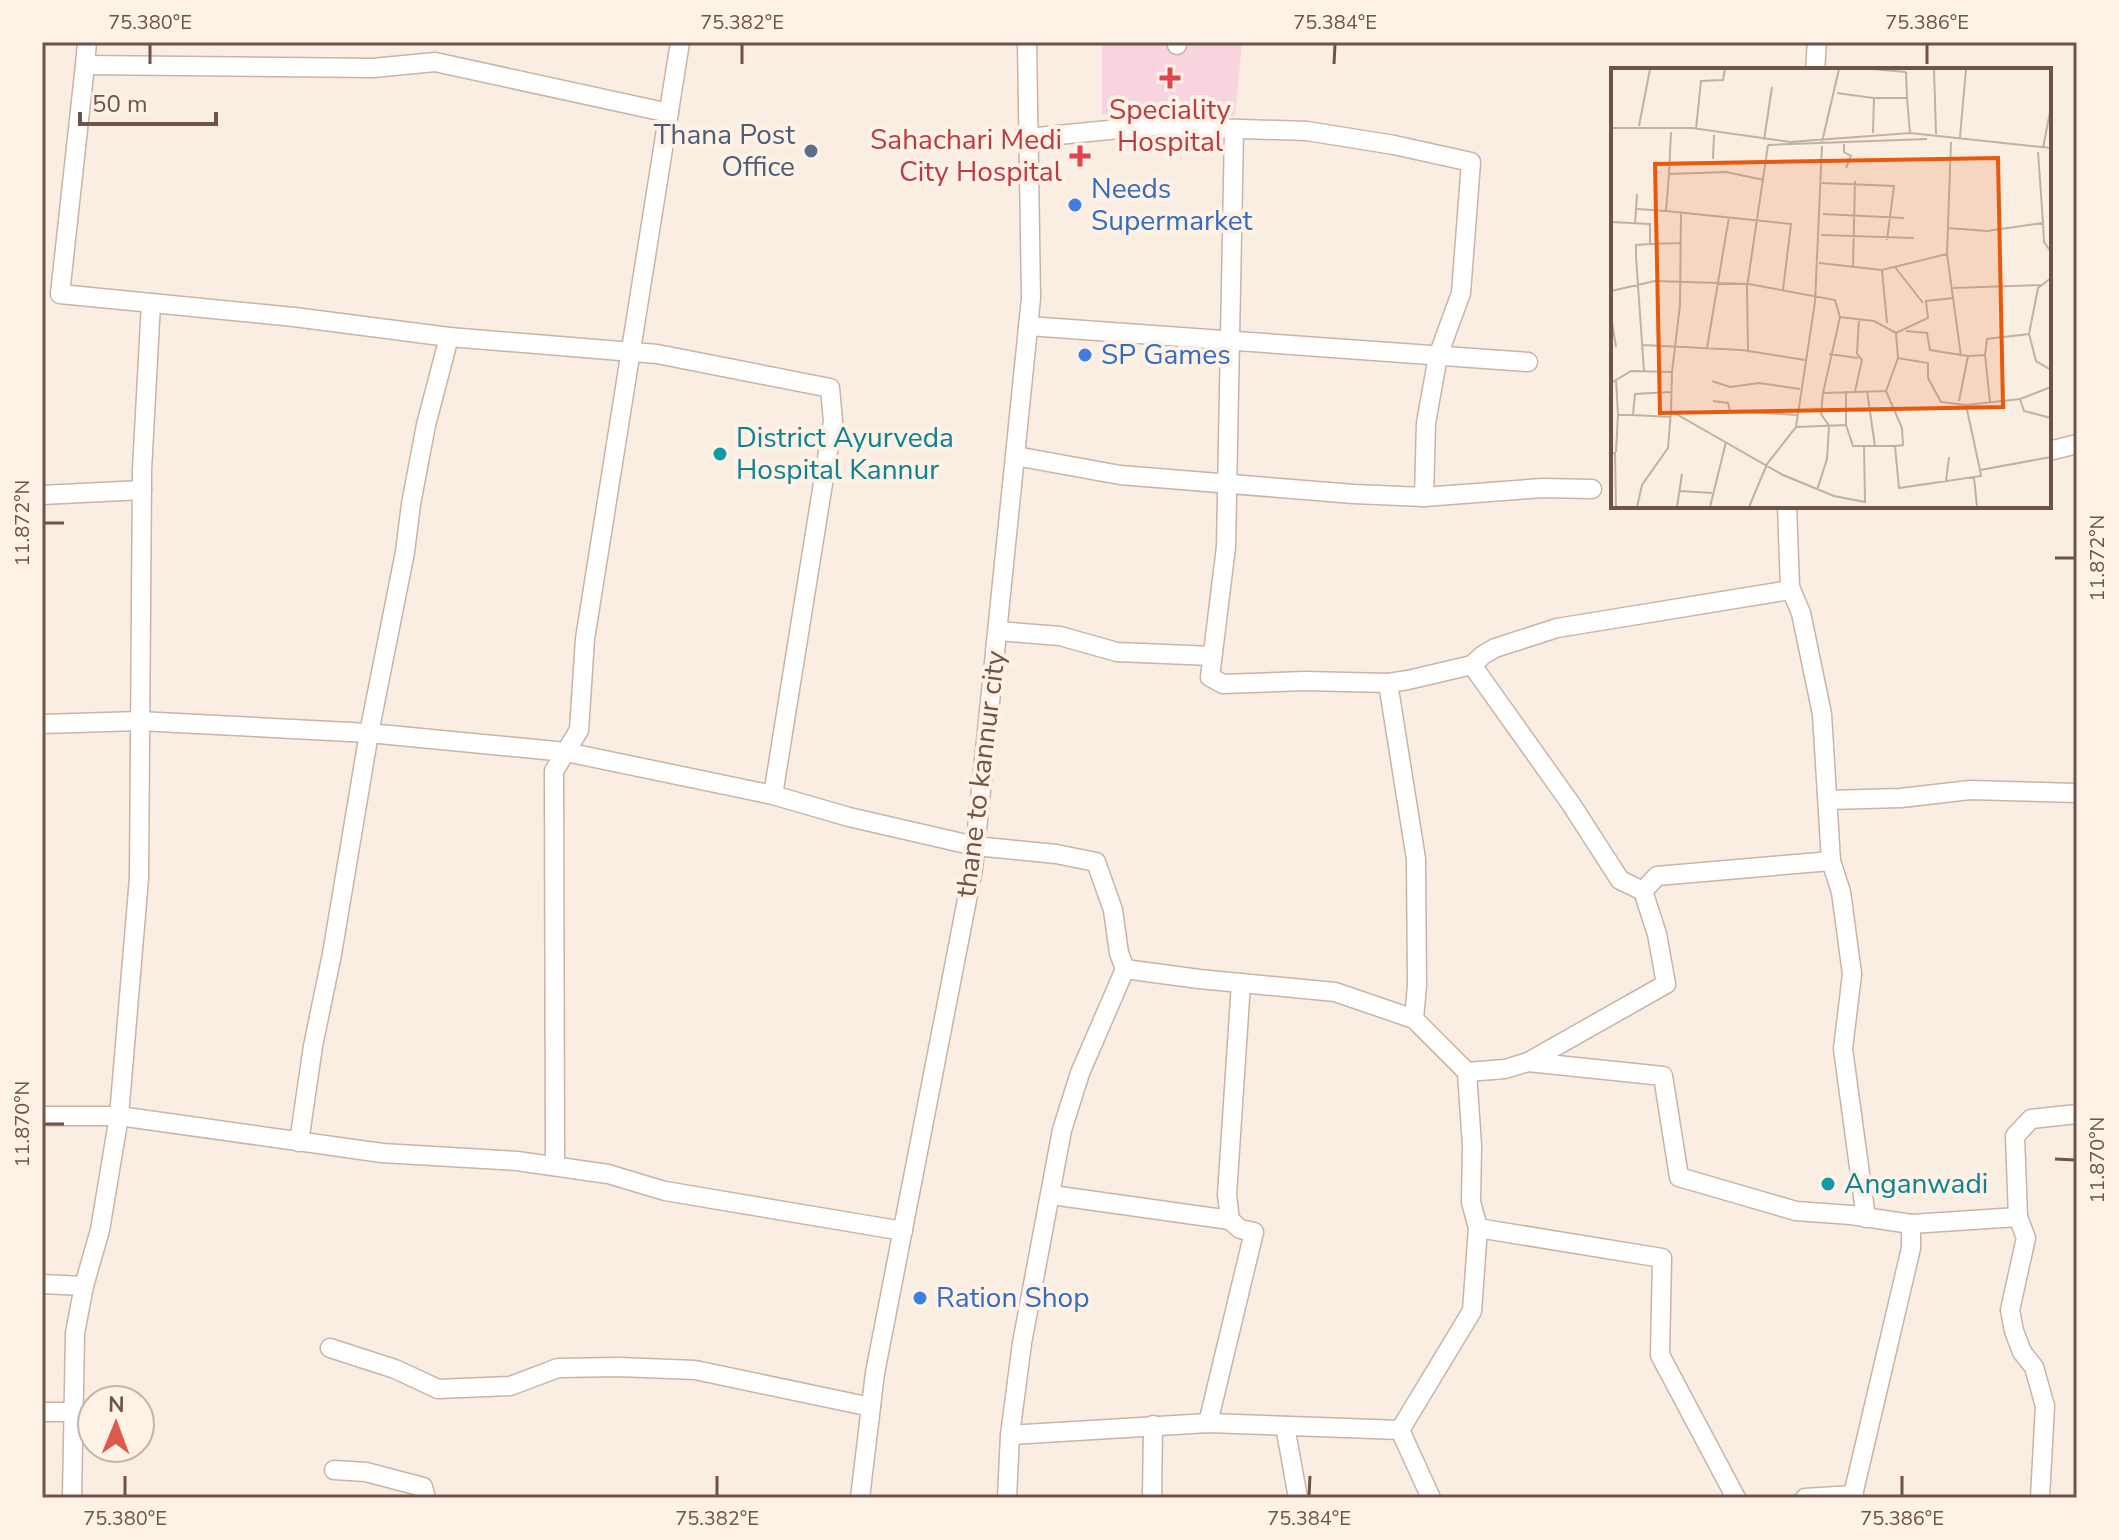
<svg xmlns="http://www.w3.org/2000/svg" width="2119" height="1540" font-family="'Nunito Sans',sans-serif">
  <style>
    .medical { fill: #f7d4de }
    .lines { fill: none; stroke-linecap: round; stroke-linejoin: round }
    .minor-casing { stroke: #cab3a9; stroke-width: 21 }
    .minor { stroke: #fff; stroke-width: 18 }
    .ticks { fill: none; stroke: #6f524a; stroke-width: 3 }
    .health-dot { fill: #e0444e; stroke: #fef1e6; stroke-width: 3 }
    .service-dot { fill: #5c6f8a; stroke: #fef1e6; stroke-width: 3 }
    .shop-dot { fill: #3f7fe0; stroke: #fef1e6; stroke-width: 3 }
    .culture-dot { fill: #0f9aa8; stroke: #fef1e6; stroke-width: 3 }
    .labels { text-anchor: middle; dominant-baseline: central; stroke-width: 8; stroke-linejoin: round; paint-order: stroke }
    .health-label { font-size: 28px; fill: #be3a42; stroke: #fef1e6 }
    .service-label { font-size: 28px; fill: #4e5e75; stroke: #fef1e6; text-anchor: end }
    .shop-label { font-size: 28px; fill: #366cbe; stroke: #fef1e6; text-anchor: start }
    .culture-label { font-size: 28px; fill: #0d838f; stroke: #fef1e6; text-anchor: start }
    .street-label { font-size: 28px; fill: #6f524a; stroke: #fef1e6 }
    .inset-road { fill: none; stroke: #c2afa5; stroke-width: 2 }
    .view { fill: #e8590c; fill-opacity: 0.15; stroke: #e8590c; stroke-width: 4 }
    .inset-edge { fill: none; stroke: #6f524a; stroke-width: 4 }
    .neatline { fill: none; stroke: #6f524a; stroke-width: 3 }
    .ticks-label { font-size: 20px; text-anchor: middle; fill: #6f524a }
  </style>
  <rect width="100%" height="100%" fill="#faede1"/>
  <path class="medical" d="M1102,42H1242L1235,116L1102,114Z"/>
  <g class="lines">
    <g class="minor-casing">
      <g id="minor">
        <path d="M1177,42V45"/>
        <path d="M85,65L87,42"/>
        <path d="M1815,70L1817,42"/>
        <path d="M669,113L435,62L373,68L85,65L60,294L294,317L449,337L657,354L830,388L833,421L773,795"/>
        <path d="M1234,130L1226,547L1210,677L1223,684L1305,681L1388,683L1408,680L1472,665L1483,655L1495,648L1557,628L1784,591L1790,587L1787,506"/>
        <path d="M1027,138L1150,126L1307,131L1394,145L1471,162L1461,293L1438,356L1426,423L1424,497"/>
        <path d="M1028,326L1528,362"/>
        <path d="M2049,451L2077,444"/>
        <path d="M1016,456L1120,475L1354,494L1424,497L1542,488L1592,489"/>
        <path d="M42,495L142,490"/>
        <path d="M1790,587L1801,613L1822,714L1831,861L1841,892L1852,974L1843,1049L1866,1218"/>
        <path d="M998,631L1060,636L1117,652L1212,656"/>
        <path d="M1472,665L1571,804L1620,880L1643,891"/>
        <path d="M1388,683L1416,859L1417,985L1414,1019"/>
        <path d="M42,724L139,721L369,733L566,752L773,795L849,817L975,846L1056,854L1096,862L1113,910L1119,953L1125,969L1199,979L1335,992L1414,1019L1467,1072L1505,1069L1528,1062L1666,984L1657,934L1643,891L1657,876L1831,861"/>
        <path d="M1828,800L1901,798L1970,790L2077,793"/>
        <path d="M1528,1062L1663,1076L1679,1177L1796,1211L1851,1215L1911,1224L2018,1217L2015,1136L2031,1119L2077,1114"/>
        <path d="M1467,1072L1472,1146L1471,1202L1478,1228"/>
        <path d="M42,1116H119L382,1153L517,1161L608,1174L665,1191L903,1231"/>
        <path d="M299,1142L313,1046L332,954L369,733L405,552L411,504L426,425L449,337"/>
        <path d="M555,1166L554,771L579,730L585,639L680,42"/>
        <path d="M1052,1195L1230,1220"/>
        <path d="M2018,1217L2026,1238L2010,1310L2014,1331L2022,1352L2034,1367L2045,1406L2040,1498"/>
        <path d="M42,1284L84,1286L100,1230L119,1116L139,878L142,470L151,303"/>
        <path d="M330,1348L395,1369L438,1389L510,1386L558,1368L619,1367L695,1370L871,1407"/>
        <path d="M42,1412H72"/>
        <path d="M1208,1423L1254,1232L1240,1229L1230,1220L1227,1195L1241,983"/>
        <path d="M1285,1426L1298,1498"/>
        <path d="M1400,1430L1431,1498"/>
        <path d="M1010,1435L1208,1423L1400,1430L1472,1311L1478,1228L1662,1258L1660,1355L1736,1498"/>
        <path d="M334,1470L366,1472L423,1487L426,1498"/>
        <path d="M1853,1495L1911,1248V1224"/>
        <path d="M72,1498L75,1333L84,1286"/>
        <path d="M860,1498L875,1373L973,869L1031,298L1027,42"/>
        <path d="M1007,1498L1010,1435L1022,1343L1062,1130L1080,1073L1125,969"/>
        <path d="M1152,1498L1153,1425"/>
        <path d="M1805,1498L1853,1495L1855,1498"/>
      </g>
    </g>
    <use href="#minor" class="minor"/>
  </g>
  <path class="ticks" d="M150,64V44M742,64V44M1334,64L1335,44M1927,64V44M44,523H64M2055,558H2075M44,1124H64M2055,1159L2075,1160M125,1496V1476M717,1496V1476M1309,1496L1310,1476M1902,1496V1476"/>
  <g class="health-dot">
    <path d="M1166 66h8v8h8v8h-8v8h-8v-8h-8v-8h8z"/>
    <path d="M1076 144h8v8h8v8h-8v8h-8v-8h-8v-8h8z"/>
  </g>
  <circle class="service-dot" cx="811" cy="151" r="8"/>
  <g class="shop-dot">
    <circle cx="1075" cy="205" r="8"/>
    <circle cx="1085" cy="355" r="8"/>
    <circle cx="920" cy="1298" r="8"/>
  </g>
  <g class="culture-dot">
    <circle cx="720" cy="454" r="8"/>
    <circle cx="1828" cy="1184" r="8"/>
  </g>
  <g class="labels">
    <g class="health-label">
      <text x="1170" y="110">Speciality<tspan x="1170" dy="32">Hospital</tspan></text>
      <text x="1062" y="140" text-anchor="end">Sahachari Medi<tspan x="1062" dy="32">City Hospital</tspan></text>
    </g>
    <g class="service-label">
      <text x="795" y="135">Thana Post<tspan x="795" dy="32">Office</tspan></text>
    </g>
    <g class="shop-label">
      <text x="1091" y="189">Needs<tspan x="1091" dy="32">Supermarket</tspan></text>
      <text x="1101" y="355">SP Games</text>
      <text x="936" y="1298">Ration Shop</text>
    </g>
    <g class="culture-label">
      <text x="736" y="438">District Ayurveda<tspan x="736" dy="32">Hospital Kannur</tspan></text>
      <text x="1844" y="1184">Anganwadi</text>
    </g>
    <g class="street-label">
      <text transform="translate(981 774) rotate(-83)">thane to kannur city</text>
    </g>
  </g>
  <g transform="translate(1611 68)">
    <rect width="440" height="440" fill="#faede1"/>
    <path class="inset-road" d="M260,1L295,4M323,1L325,66M439,1L440,25M295,4L296,30M226,25L263,30L262,65M263,30H296L299,65M28,58L39,1M0,60H81L179,74L299,65L440,80M85,61L90,13L112,12L114,1M349,69L355,1M153,72L161,19M211,74L228,1M233,76V84L240,88L235,100M157,77L316,71M432,80L440,39M102,91L103,67M58,106L60,64M153,112L115,104L58,106L55,143L180,156L172,222M211,115L283,118L276,172M26,141L55,143M212,146L293,150M0,154L39,156V176L25,177V189L33,303M432,155L433,174L440,184M24,156L26,126M336,160L376,163L432,155L427,84M210,167L303,170M39,176L69,175M336,186L350,288M208,195L271,202L336,186L340,74M242,199L244,113M284,199L312,235M271,202L276,255M440,210L427,220L418,266L425,293L440,302M342,220L431,217M0,223L44,213L138,216L224,232L229,249L263,253L285,265L317,250L315,233L343,230M0,248L5,279M295,263L316,265L319,282L357,288L374,287L376,271L418,266M285,265L287,290M32,277L131,282L194,292M96,280L118,149M137,283L136,219L157,77M218,286L247,290M374,287L379,334M61,304L60,343L172,407L223,428L254,434L253,378H284L288,420L370,408L369,402L440,389M5,311L7,347M101,313L119,319L148,315L189,321M0,315L20,303L61,304L69,237L70,144M244,323L251,292L246,286L248,251M256,323L264,378M275,323L291,360L292,377L284,378M60,324L24,326L22,347L60,349M212,325L275,323L287,290L317,295V310L330,334L355,337L369,402M409,331L413,343L440,350M102,333L117,335L119,343L186,347M348,333L357,288M355,337L409,331L440,319M235,357L242,378H253M185,359L235,357V323M219,359L210,346L212,325L229,249M5,384L7,347H22M0,385H4L5,439M363,409L366,439M335,413L338,389M206,422L216,391L218,359M69,423L101,425M26,439L31,417L57,380L60,343M66,439L71,406M99,439L115,374M138,439L156,396L185,359L204,234L211,78"/>
    <path class="view" d="M387,90L392,339L49,345L44,96Z"/>
    <rect width="440" height="440" class="inset-edge"/>
  </g>
  <rect width="2119" height="1540" fill="none" stroke="#fef1e6" stroke-width="88"/>
  <g transform="translate(116 1424) rotate(1)"><circle r="38" fill="#fef1e6" stroke="#c5b1a8" stroke-width="2"/>
  <path d="M0-6L14 30L0 20L-14 30Z" fill="#dd584d"/>
  <text y="-12" font-size="22" font-weight="bold" text-anchor="middle" fill="#6f524a">N</text>
  </g>
  <path d="M80 112v12h136v-12" fill="none" stroke="#6f524a" stroke-width="4"/>
  <text x="92" y="112" font-size="24" fill="#6f524a" stroke="#fef1e6" stroke-width="6" paint-order="stroke">50 m</text>
  <rect x="44" y="44" width="2031" height="1452" class="neatline"/>
  <g class="ticks-label">
    <text x="150" y="29">75.380°E</text>
    <text x="742" y="29">75.382°E</text>
    <text x="1335" y="29">75.384°E</text>
    <text x="1927" y="29">75.386°E</text>
    <text transform="translate(22 523) rotate(-90)" y="7">11.872°N</text>
    <text transform="translate(2097 558) rotate(-90)" y="7">11.872°N</text>
    <text transform="translate(22 1124) rotate(-90)" y="7">11.870°N</text>
    <text transform="translate(2097 1160) rotate(-90)" y="7">11.870°N</text>
    <text x="125" y="1525">75.380°E</text>
    <text x="717" y="1525">75.382°E</text>
    <text x="1309" y="1525">75.384°E</text>
    <text x="1902" y="1525">75.386°E</text>
  </g>
</svg>
